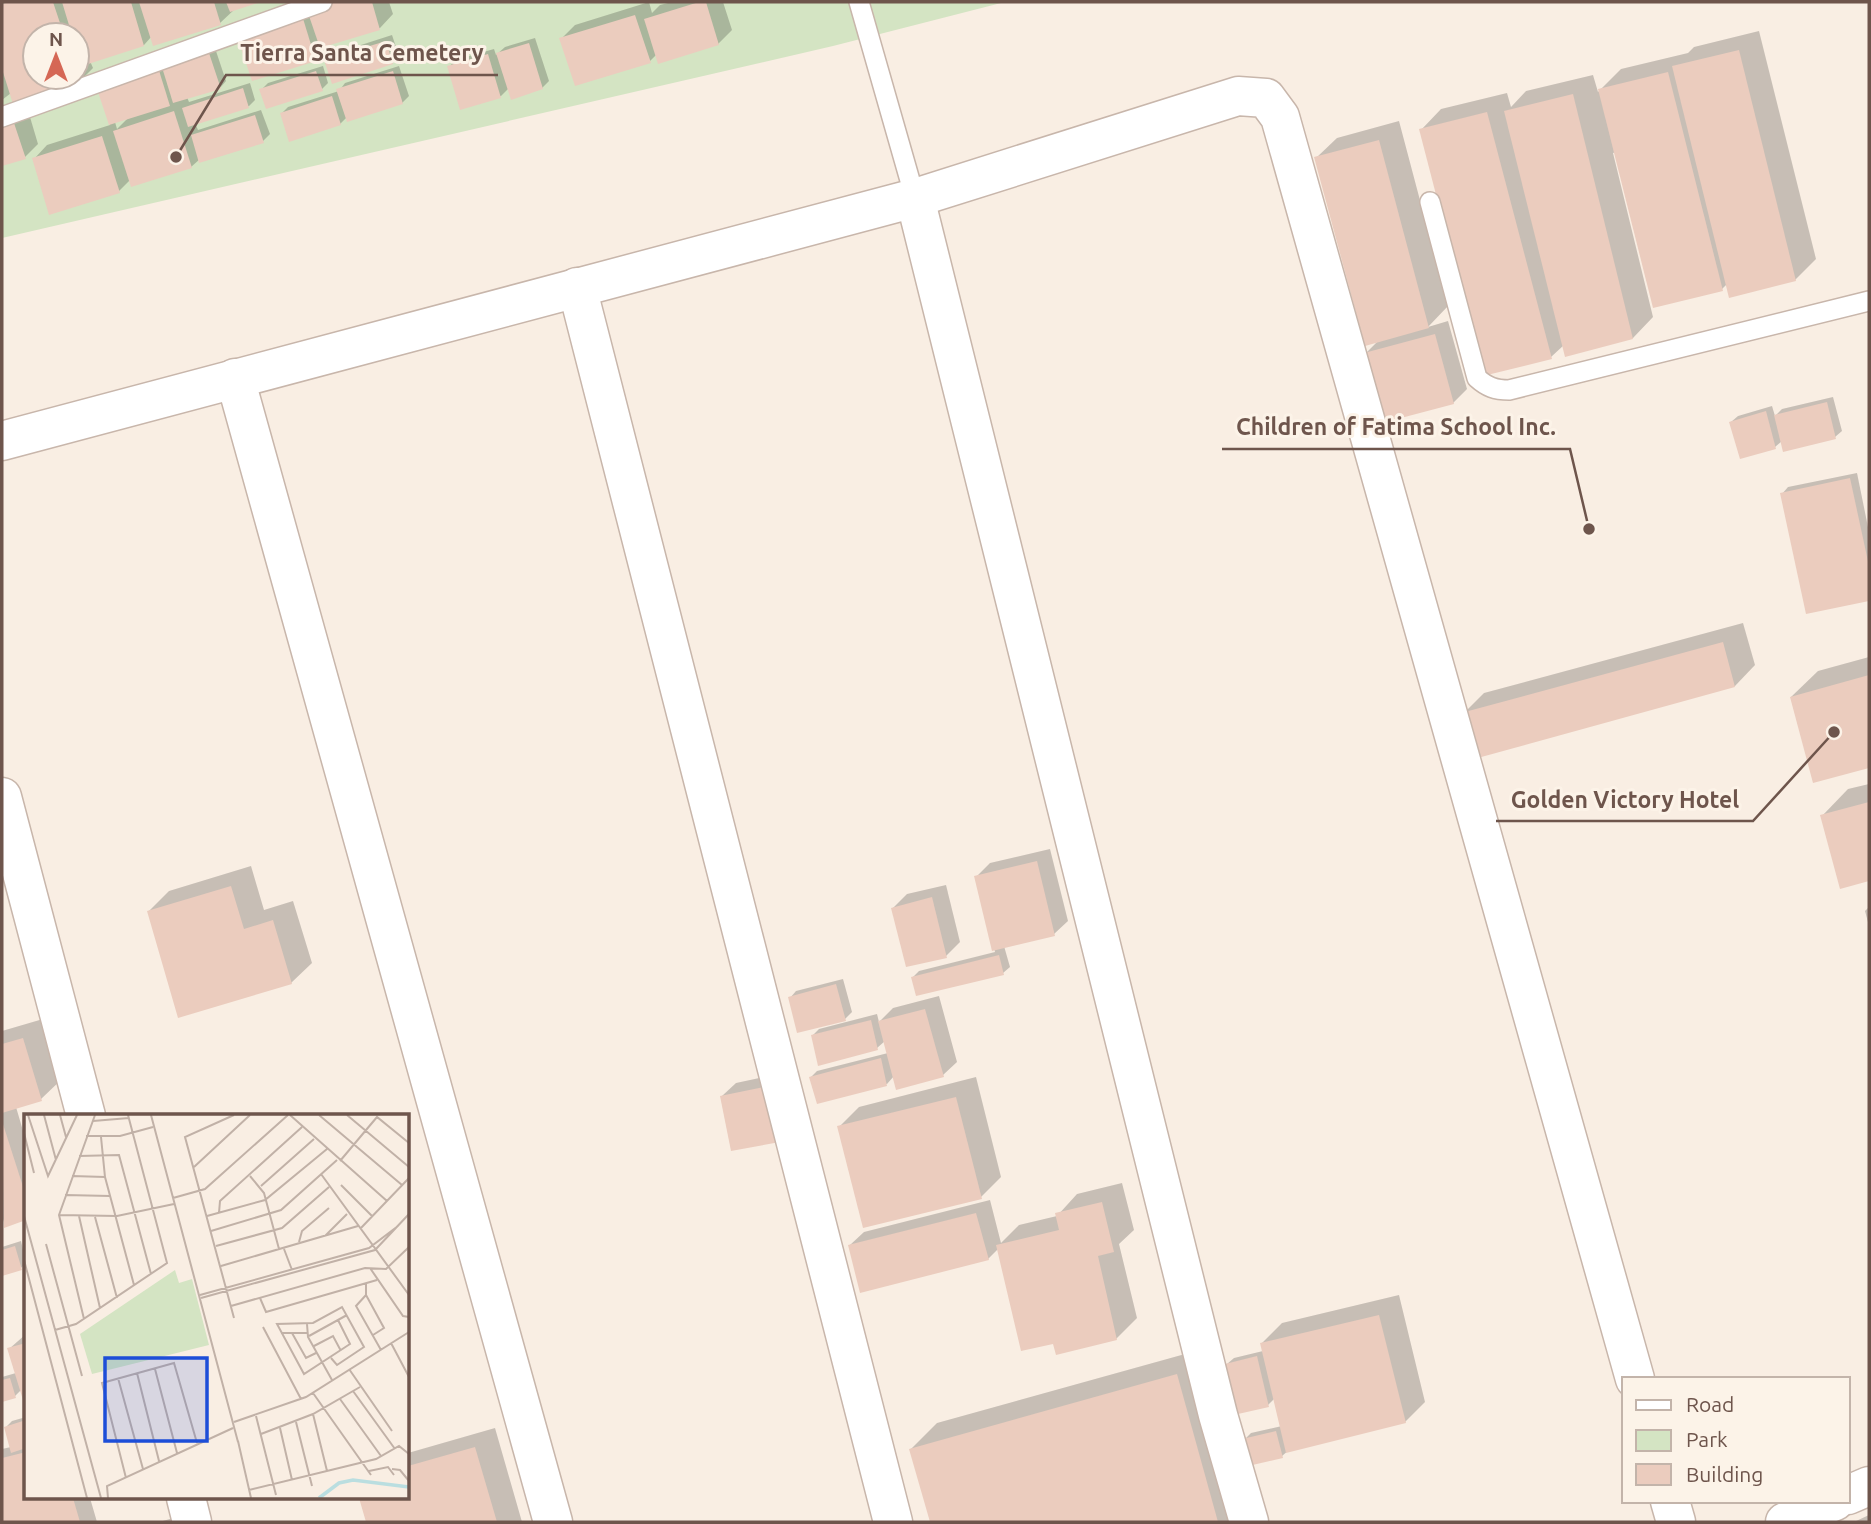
<svg xmlns="http://www.w3.org/2000/svg" width="1871" height="1524" font-family="Ubuntu,sans-serif">
  <style>
    .green { fill: #d4e4c3; fill-rule: evenodd }
    .shadow { fill: #0003; fill-rule: evenodd }
    .building { fill: #ebccbe }
    .lines { fill: none; stroke-linecap: round; stroke-linejoin: round }
    .lane-casing { stroke: #c8b6ab; stroke-width: 22 }
    .street-casing { stroke: #c8b6ab; stroke-width: 41 }
    .lane { stroke: #fff; stroke-width: 19 }
    .street { stroke: #fff; stroke-width: 38 }
    .inset-river { fill: none; stroke: #badee0; stroke-width: 3.5 }
    .inset-road { fill: none; stroke: #c1b1a7; stroke-width: 2 }
    .view { fill: #1d4ed8; fill-opacity: 0.15; stroke: #1d4ed8; stroke-width: 3.5 }
    .inset-edge { fill: none; stroke: #6e554c; stroke-width: 3.5 }
    .leader { fill: none; stroke: #6e554c; stroke-width: 2.5 }
    .callout-dot { fill: #6e554c; stroke: #fcf3e8; stroke-width: 2.5 }
    .callout-label { font-size: 23px; text-anchor: middle; font-weight: bold; fill: #6e554c; stroke: #fcf3e8; stroke-width: 6; stroke-linejoin: round; paint-order: stroke }
  </style>
  <rect width="100%" height="100%" fill="#f9eee3"/>
  <path class="green" d="M2,2H1005L833,46L2,238ZM35,35H77V77H35Z"/>
  <g class="shadow">
    <path d="M2,2H257L235,9L220,23L152,36L144,45L90,61L93,68L79,82L11,93L2,100ZM35,35H77V77H35Z"/>
    <path d="M309,2H389L393,14L380,28L329,44L316,59L253,79Z"/>
    <path d="M649,2L652,13L660,5L672,2H723L732,30L718,44L657,54L650,61L561,39L575,25Z"/>
    <path d="M1759,31L1816,259L1795,280L1727,284L1722,289L1616,152L1613,153L1653,317L1633,338L1564,345L1551,357L1421,130L1441,109L1507,93L1511,107L1526,91L1593,75L1598,92L1621,69L1688,53L1694,47Z"/>
    <path d="M392,35L399,56L392,63L326,61L333,54Z"/>
    <path d="M535,38L549,81L542,88H509L501,96L462,108L449,67L455,60L494,49L496,55L505,47Z"/>
    <path d="M214,45L226,81L220,88L187,97L189,102L250,83L255,100L249,106L195,123L198,130L261,110L270,134L263,141L200,159L191,167L130,180L119,191L34,159L47,145L110,125L97,83ZM129,117L117,129L115,122Z"/>
    <path d="M323,66L328,83L322,89L261,90L268,83Z"/>
    <path d="M399,66L409,96L402,103L347,117L340,124L282,113L288,107L339,91L345,83Z"/>
    <path d="M27,107L38,144L25,157L2,165V115Z"/>
    <path d="M1399,121L1448,306L1428,327L1448,321L1467,389L1453,403L1366,353L1379,340L1316,158L1337,138Z"/>
    <path d="M1833,397L1842,431L1835,437L1782,441L1775,447L1731,422L1738,416L1772,406L1775,416L1782,409Z"/>
    <path d="M1857,473L1869,532V599L1807,612L1782,494L1788,487Z"/>
    <path d="M1743,623L1755,665L1735,686L1463,714L1484,693Z"/>
    <path d="M1869,657V766L1814,781L1791,697L1818,671Z"/>
    <path d="M1869,784V879L1841,887L1822,816L1848,789Z"/>
    <path d="M1050,849L1068,921L1054,934L1004,946L1010,967L1003,973L913,977L919,971L995,952L976,877L990,863Z"/>
    <path d="M251,866L264,910L293,901L312,963L291,983L149,911L169,891Z"/>
    <path d="M946,885L960,942L946,956L893,908L907,894Z"/>
    <path d="M1869,907V926L1865,911Z"/>
    <path d="M843,979L852,1012L845,1019L790,998L796,991Z"/>
    <path d="M939,996L957,1062L943,1075L894,1076L887,1084L811,1077L817,1071L888,1053L885,1041L877,1048L812,1036L819,1029L877,1014L879,1022L893,1008Z"/>
    <path d="M43,1019L62,1079L41,1099L16,1107L26,1141V1219L5,1225L2,1216V1031Z"/>
    <path d="M793,1071L733,1149L722,1096L736,1083Z"/>
    <path d="M976,1077L1001,1177L981,1197L839,1127L859,1107Z"/>
    <path d="M1122,1183L1134,1230L1119,1244L1137,1318L1116,1339L1055,1341L999,1248L988,1259L850,1245L864,1232L990,1200L1001,1243L1019,1225L1057,1216L1077,1194Z"/>
    <path d="M21,1241L26,1263L21,1268L2,1274V1247Z"/>
    <path d="M1399,1295L1425,1402L1405,1422L1289,1450L1282,1456L1244,1440L1251,1433L1282,1426L1275,1398L1268,1405L1227,1364L1234,1358L1263,1351L1262,1343L1282,1323Z"/>
    <path d="M26,1334V1397L24,1398L21,1390L15,1396L2,1400V1377L16,1373L9,1349Z"/>
    <path d="M1203,1349L1252,1522H931L911,1449L937,1423Z"/>
    <path d="M26,1417V1498H90L97,1522H2V1449L11,1447L6,1427L12,1421Z"/>
    <path d="M495,1428L522,1522H368L361,1498H408V1453Z"/>
    <path d="M1869,1515V1522H1854Z"/>
    <path d="M181,1516L183,1522H159Z"/>
  </g>
  <g class="building">
    <path d="M9,2H53L64,35H35V77H78L80,84L13,104L2,69V4Z"/>
    <path d="M62,2H131L144,46L82,66L77,50V35H72Z"/>
    <path d="M139,2H214L221,25L153,46Z"/>
    <path d="M226,2H261L230,12Z"/>
    <path d="M334,2H372L380,30L320,48L307,10Z"/>
    <path d="M699,2H706L719,45L658,64L644,19Z"/>
    <path d="M301,12L316,61L252,81L236,33Z"/>
    <path d="M635,15L651,63L575,86L559,38Z"/>
    <path d="M386,41L393,64L332,84L324,60Z"/>
    <path d="M529,43L543,89L511,100L496,53Z"/>
    <path d="M208,50L221,89L173,103L161,64Z"/>
    <path d="M1739,50L1796,281L1729,298L1672,66Z"/>
    <path d="M488,54L501,98L460,110L447,66Z"/>
    <path d="M157,64L170,106L109,125L95,83Z"/>
    <path d="M316,71L323,91L266,109L259,89Z"/>
    <path d="M393,71L403,104L347,122L336,89Z"/>
    <path d="M1668,72L1723,291L1653,308L1598,89Z"/>
    <path d="M243,88L249,108L188,127L182,108Z"/>
    <path d="M1573,94L1633,339L1565,357L1504,111Z"/>
    <path d="M332,96L341,125L289,142L280,113Z"/>
    <path d="M174,111L192,168L131,187L113,131Z"/>
    <path d="M1487,112L1552,359L1483,376L1419,129Z"/>
    <path d="M255,115L264,143L199,163L191,135Z"/>
    <path d="M13,120L26,159L2,166V123Z"/>
    <path d="M102,136L120,193L49,215L32,158Z"/>
    <path d="M1379,140L1429,328L1365,346L1314,157Z"/>
    <path d="M1435,334L1454,404L1382,423L1364,353Z"/>
    <path d="M1827,402L1836,439L1783,452L1774,415Z"/>
    <path d="M1766,411L1776,449L1740,459L1729,422Z"/>
    <path d="M1850,478L1869,566V601L1806,614L1780,493Z"/>
    <path d="M1723,642L1735,687L1474,759L1461,713Z"/>
    <path d="M1869,675V768L1813,783L1790,697Z"/>
    <path d="M1869,802V881L1840,889L1820,815Z"/>
    <path d="M1037,861L1055,936L992,951L974,876Z"/>
    <path d="M231,886L244,929L273,920L292,984L178,1018L147,911Z"/>
    <path d="M932,897L947,958L906,967L891,908Z"/>
    <path d="M999,955L1004,975L916,996L911,977Z"/>
    <path d="M836,984L846,1021L797,1033L788,997Z"/>
    <path d="M925,1009L944,1077L896,1090L878,1021Z"/>
    <path d="M871,1020L878,1050L818,1066L811,1035Z"/>
    <path d="M23,1038L42,1101L2,1113V1044Z"/>
    <path d="M881,1058L887,1086L817,1104L809,1077Z"/>
    <path d="M779,1084L791,1140L731,1151L720,1096Z"/>
    <path d="M956,1097L982,1199L863,1228L837,1126Z"/>
    <path d="M2,1121L26,1196V1220L4,1228Z"/>
    <path d="M1102,1202L1114,1252L1098,1256L1117,1340L1056,1355L1053,1344L1021,1351L996,1245L1059,1230L1055,1213Z"/>
    <path d="M976,1213L989,1260L860,1293L848,1245Z"/>
    <path d="M15,1246L22,1270L2,1276V1250Z"/>
    <path d="M1379,1315L1406,1423L1286,1453L1260,1343Z"/>
    <path d="M26,1343V1399L23,1400L7,1348Z"/>
    <path d="M1257,1356L1269,1407L1238,1414L1225,1364Z"/>
    <path d="M1177,1374L1218,1522H930L909,1449Z"/>
    <path d="M10,1378L16,1398L2,1402V1380Z"/>
    <path d="M26,1420V1448L11,1453L4,1427Z"/>
    <path d="M1276,1431L1283,1458L1248,1466L1242,1439Z"/>
    <path d="M475,1447L497,1522H366L359,1498H408V1466Z"/>
    <path d="M26,1452V1498H73L80,1522H2V1458Z"/>
  </g>
  <g class="lines">
    <g class="lane-casing">
      <g id="lane">
        <path d="M859,2L915,198"/>
        <path d="M2,117L322,2"/>
        <path d="M1430,202L1477,378C1487,387 1495,390 1509,390L1869,301"/>
      </g>
    </g>
    <g class="street-casing">
      <g id="street">
        <path d="M915,198L1218,1415L1249,1522"/>
        <path d="M577,287L893,1522"/>
        <path d="M235,378L553,1522"/>
        <path d="M2,441L915,198L1238,96L1266,98L1280,117L1635,1379"/>
        <path d="M2,797L86,1116"/>
        <path d="M1848,1495L1869,1486"/>
        <path d="M186,1498L192,1522"/>
        <path d="M1670,1501L1676,1522"/>
        <path d="M1785,1522L1835,1501"/>
      </g>
    </g>
    <use href="#lane" class="lane"/>
    <use href="#street" class="street"/>
  </g>
  <g transform="translate(24 1114)">
    <rect width="385" height="385" fill="#f9eee3"/>
    <path d="M151,156L155,169L168,165L185,231L68,260L56,220Z" fill="#d4e4c3"/>
    <path class="inset-river" d="M295,384L315,369L329,366L385,373"/>
    <path class="inset-road" d="M4,1L24,62L53,1M20,1L32,46M36,1L42,23M127,1L214,328M266,1L363,87M295,1L378,71M323,1L385,53M69,7L105,4M0,19L10,59M62,22H96L129,13M77,23L81,63L110,171M55,42L95,41L127,160M316,47L353,3L385,29M170,53L226,1M297,60L385,181M48,62L81,63M226,62L240,79L255,135M317,71L348,102M237,72L290,25M41,81L86,82M149,84L181,75L264,1M195,99L196,87L278,13M35,101L93,102L150,90M0,102L77,384M55,102L76,194M183,102L241,86L303,35M71,103L93,184M336,115L385,64M187,117L257,96L313,46M301,122L323,100M275,128L278,117L305,94M22,130L58,262M192,132L258,114L305,73M260,135L268,156M0,146L63,384M197,152L334,112M346,154L379,202L385,203M342,170V181L360,214L349,221M176,181L345,134L374,112M342,181L332,192L357,236M177,184L351,136L385,100M236,184L242,198L353,166M207,192L341,154L362,155L385,133M210,204L161,23L210,1M60,205L35,101L71,1M283,210L284,223L308,266M239,213L277,285M31,216L52,210L143,149L104,1M257,219H283M268,219L282,244L292,239M285,222L323,201M367,229L385,263M290,232L309,222L317,237M307,244L313,251L340,233L318,193L289,209L253,210L280,260L326,230L314,206M131,255L153,339M325,255L368,317M113,259L135,347M94,264L119,355M329,277L371,335M289,279L347,361M316,285L357,342M289,300L303,357M232,302L252,381M210,308L282,283L385,218M272,308L288,372M256,314L268,366M237,320L289,300L336,273M214,327L227,384M368,355L376,356L385,367M345,357L364,353L370,361M102,364L78,269L150,249L173,329M225,376L352,345L375,332L385,340M84,384L83,372L209,314"/>
    <path class="view" d="M81,244H183V327H81Z"/>
    <rect width="385" height="385" class="inset-edge"/>
  </g>
  <path class="leader" d="M176 157L226 75H498M1589 529L1570 449H1222M1834 732L1753 821H1496"/>
  <g class="callout-dot">
    <circle cx="176" cy="157" r="7"/>
    <circle cx="1589" cy="529" r="7"/>
    <circle cx="1834" cy="732" r="7"/>
  </g>
  <g class="callout-label">
    <text x="362" y="61">Tierra Santa Cemetery</text>
    <text x="1396" y="435">Children of Fatima School Inc.</text>
    <text x="1625" y="808">Golden Victory Hotel</text>
  </g>
  <rect width="1871" height="1524" fill="none" stroke="#6e554c" stroke-width="7"/>
  <rect x="1622" y="1377" width="228" height="126" fill="#fcf3e8" stroke="#c3b4aa" stroke-width="2"/>
  <rect x="1636" y="1400" width="35" height="10" fill="#ffffff" stroke="#c3b4aa" stroke-width="2"/>
  <text x="1686" y="1412" font-size="21" fill="#6e554c">Road</text>
  <rect x="1636" y="1430" width="35" height="21" fill="#d4e4c3" stroke="#c3b4aa" stroke-width="2"/>
  <text x="1686" y="1447" font-size="21" fill="#6e554c">Park</text>
  <rect x="1636" y="1464" width="35" height="21" fill="#ebccbe" stroke="#c3b4aa" stroke-width="2"/>
  <text x="1686" y="1482" font-size="21" fill="#6e554c">Building</text>
  <g transform="translate(56 56)"><circle r="33" fill="#fcf3e8" stroke="#c3b4aa" stroke-width="2"/>
  <path d="M0-5L12 26L0 18L-12 26Z" fill="#d56755"/>
  <text y="-10" font-size="19" font-weight="bold" text-anchor="middle" fill="#6e554c">N</text>
  </g>
</svg>
